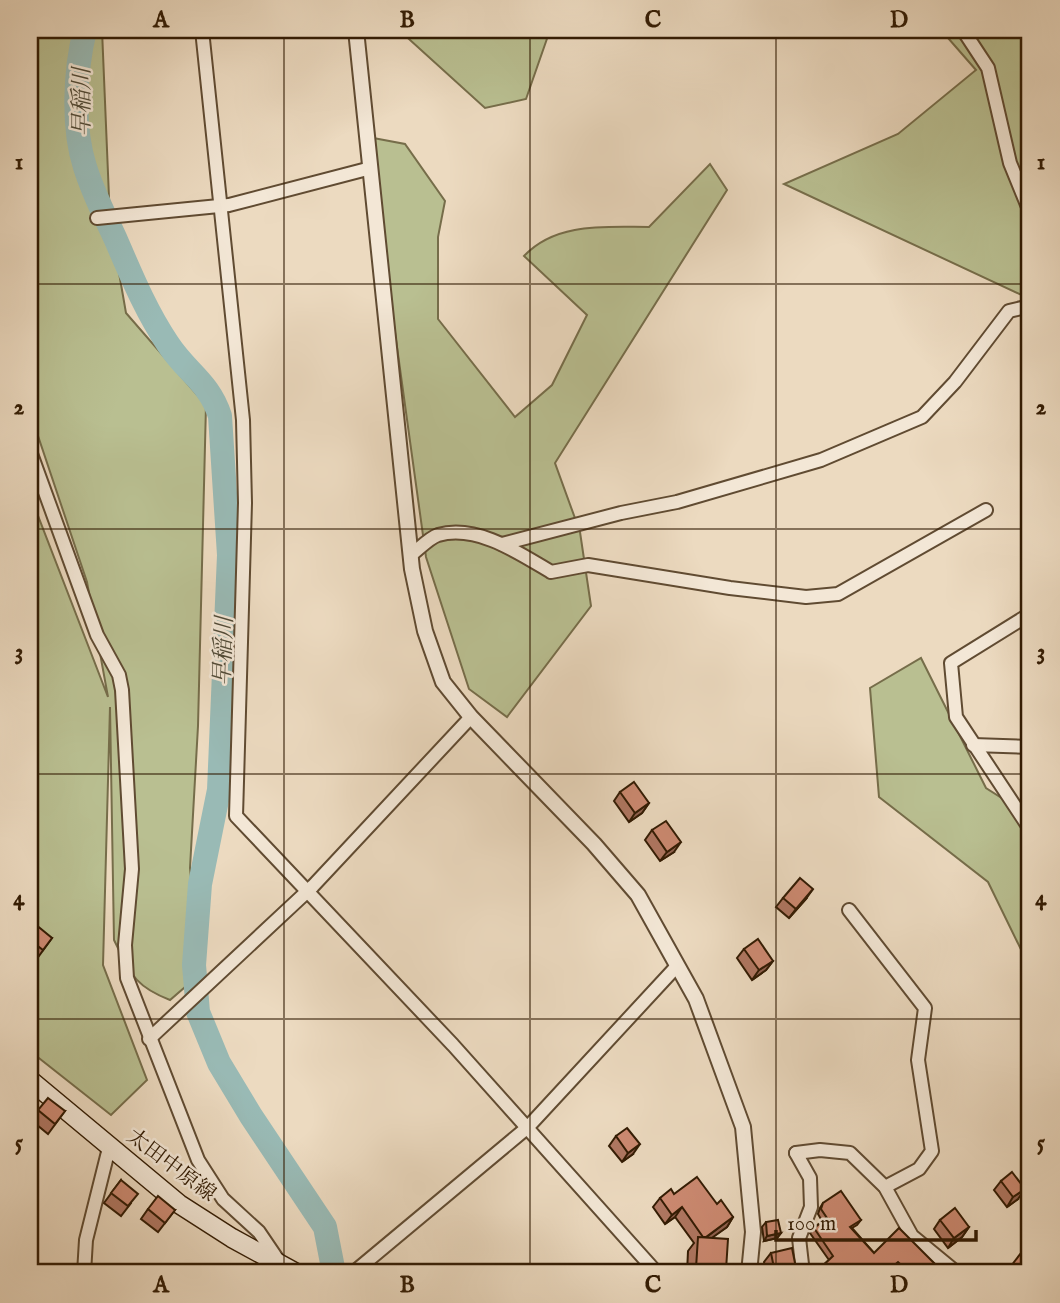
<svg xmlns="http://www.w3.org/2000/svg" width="1060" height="1303" font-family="'IM FELL English','Noto Serif JP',serif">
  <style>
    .green { fill: #b9bf91; stroke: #766d4a; stroke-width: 2 }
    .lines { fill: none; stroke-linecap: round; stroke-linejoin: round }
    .river { stroke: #99bab5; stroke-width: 24 }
    .minor-casing { stroke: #604b32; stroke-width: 16 }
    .tertiary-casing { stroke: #604b32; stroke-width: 18 }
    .secondary-casing { stroke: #321b03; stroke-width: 21 }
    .minor { stroke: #f3e7d6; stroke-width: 12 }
    .tertiary { stroke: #f3e7d6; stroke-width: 14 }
    .secondary { stroke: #f3e7d6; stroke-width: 18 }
    .wall { fill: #b07762; stroke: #321b03; stroke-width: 2 }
    .shaded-wall { fill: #906150; stroke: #321b03; stroke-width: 2 }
    .building { fill: #cd8a72; stroke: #321b03; stroke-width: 2 }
    .grid { fill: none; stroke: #321b03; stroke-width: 2; stroke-opacity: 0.55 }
    .labels { text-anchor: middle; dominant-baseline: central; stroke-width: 5; stroke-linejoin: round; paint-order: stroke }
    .street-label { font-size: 21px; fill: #321b03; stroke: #f3e7d6 }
    .water-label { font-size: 23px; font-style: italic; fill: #514b38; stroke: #f3e7d6 }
    .neatline { fill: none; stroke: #321b03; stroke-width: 2.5 }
    .grid-label { font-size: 23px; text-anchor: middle; font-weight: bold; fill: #321b03 }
  </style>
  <rect width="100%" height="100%" fill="#ecdac0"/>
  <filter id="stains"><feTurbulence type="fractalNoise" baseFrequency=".00286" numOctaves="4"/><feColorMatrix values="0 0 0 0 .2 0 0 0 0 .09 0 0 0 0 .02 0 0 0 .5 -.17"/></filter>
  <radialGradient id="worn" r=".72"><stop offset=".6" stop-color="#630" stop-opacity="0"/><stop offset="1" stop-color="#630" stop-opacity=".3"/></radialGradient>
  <g class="green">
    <path d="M30,30H102L110,221L126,313L206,405L198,726L190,868L200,974L170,1000C134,986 131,974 114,940L110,707L103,965L147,1080L111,1115L30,1051V495L108,697L87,582L30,412Z"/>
    <path d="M399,30H550L526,99L485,108Z"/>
    <path d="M941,30H1030V299L784,184L898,134L976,70Z"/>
    <path d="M368,137L405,144L445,201L438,237V319L515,417L552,385L587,315L524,256C556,222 605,227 649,227L710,164L727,190L555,463L580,532L591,606L507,717L469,689L426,557Z"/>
    <path d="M921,658L986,788L1030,816V968L988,882L879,797L870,688Z"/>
  </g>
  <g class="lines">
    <path class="river" d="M85,30C75,70 72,127 85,167C93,193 105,216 116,240C132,277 146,311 168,344C187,373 209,382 220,416L229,555L219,790L200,884L194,965L198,1012L219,1063L251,1116L325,1227L334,1273"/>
    <g class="minor-casing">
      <g id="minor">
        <path d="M202,30L243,420L245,503L236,816L453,1045L657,1273"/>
        <path d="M963,30L988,68L1010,163L1030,212"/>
        <path d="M97,218L229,205L371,168"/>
        <path d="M30,451L97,635L119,675L122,690L132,869L125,945L127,978L198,1160L223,1199L259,1232L278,1260"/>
        <path d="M502,544L621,513L677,502L821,460L922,417L955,382L1009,311L1030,306"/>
        <path d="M411,555C419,549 429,538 438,535C477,524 519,553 551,572L588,565L730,588L806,597L838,594L986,510"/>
        <path d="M1030,614L951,663L956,717L1030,829"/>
        <path d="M973,745L1030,747"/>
        <path d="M849,910L925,1008L918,1060L932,1151L919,1169L885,1187"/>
        <path d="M149,1039L313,886L471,717"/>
        <path d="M796,1153L820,1150L850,1153L885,1187L912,1236L957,1273"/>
        <path d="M796,1153L810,1178L811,1207L799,1238L803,1273"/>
        <path d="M84,1273L86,1240L109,1148"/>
        <path d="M353,1273L528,1127L677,966"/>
      </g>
    </g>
    <g class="tertiary-casing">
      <path id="tertiary" d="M356,30L412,569L425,631L443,682L471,717L594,844L638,895L696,999L743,1127L753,1232L749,1273"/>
    </g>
    <g class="secondary-casing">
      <path id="secondary" d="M30,1080L179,1204L232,1238L296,1273"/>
    </g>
    <use href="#minor" class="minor"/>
    <use href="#tertiary" class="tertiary"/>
    <use href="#secondary" class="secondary"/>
  </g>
  <g class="wall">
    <path d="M620,792L649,803L642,813L629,822L614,801Z"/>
    <path d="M652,830L674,852L660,861L645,840Z"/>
    <path d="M783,898L806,899L789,918L776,907Z"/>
    <path d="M30,931L52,938L36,960L30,955Z"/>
    <path d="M744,949L773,961L766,970L752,980L737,958Z"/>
    <path d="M38,1110L65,1111L48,1134L31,1120Z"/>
    <path d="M616,1136L633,1154L622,1162L609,1146Z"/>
    <path d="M121,1180L131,1203L121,1216L104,1203Z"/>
    <path d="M1001,1181L1018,1199L1007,1207L994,1190Z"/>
    <path d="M674,1194L717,1204L733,1217L727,1227L712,1237L724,1273H687L688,1251L694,1243L675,1217L665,1224L653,1207L660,1198Z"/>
    <path d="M823,1203L861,1220L857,1225L852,1228L874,1253L937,1273H902L895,1267L888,1273H814L829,1260L810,1233L814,1228L822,1221L818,1214L820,1208Z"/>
    <path d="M148,1209L175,1210L158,1232L141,1219Z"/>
    <path d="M940,1220L969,1227L962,1237L948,1248L934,1229Z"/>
    <path d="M766,1222L781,1233L777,1238L764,1241L762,1227Z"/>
    <path d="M771,1253L797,1273H766L764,1262Z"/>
    <path d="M1011,1266L1030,1273H1006Z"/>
  </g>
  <g class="shaded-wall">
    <path d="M649,803L642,813L629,822L635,813Z"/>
    <path d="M681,842L674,852L660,861L667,852Z"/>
    <path d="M813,889L806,899L789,918L796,909Z"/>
    <path d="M773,961L766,970L752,980L759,970Z"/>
    <path d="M640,1144L633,1154L622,1162L628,1153Z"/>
    <path d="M1025,1189L1018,1199L1007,1207L1013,1197Z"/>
    <path d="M682,1207L675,1217L665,1224L672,1215Z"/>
    <path d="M733,1217L727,1227L698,1248L704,1239Z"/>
    <path d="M969,1227L962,1237L948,1248L954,1238Z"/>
    <path d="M781,1233L777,1238L764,1241L767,1236Z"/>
    <path d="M696,1268L726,1270L724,1273H693Z"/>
  </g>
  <g class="building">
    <path d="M634,782L649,803L635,813L620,792Z"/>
    <path d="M666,821L681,842L667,852L652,830Z"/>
    <path d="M800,878L813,889L796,909L783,898Z"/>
    <path d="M35,924L52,938L43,950L30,940V931Z"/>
    <path d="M758,939L773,961L759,970L744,949Z"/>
    <path d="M48,1098L65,1111L55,1124L38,1110Z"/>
    <path d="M627,1128L640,1144L628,1153L616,1136Z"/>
    <path d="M1012,1172L1025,1189L1013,1197L1001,1181Z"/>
    <path d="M697,1177L717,1204L721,1200L733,1217L706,1237H703L682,1207L672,1215L660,1198L671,1189L674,1194Z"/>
    <path d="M121,1180L138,1194L128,1206L111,1193Z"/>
    <path d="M841,1191L861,1220L850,1227L874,1253L899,1228L940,1269L935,1273H910L898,1262L885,1273H817L816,1272L833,1256L814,1228L827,1218L821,1209L823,1203Z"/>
    <path d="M158,1196L175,1210L165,1223L148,1209Z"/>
    <path d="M955,1208L969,1227L954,1238L940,1220Z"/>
    <path d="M778,1220L781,1233L767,1236L766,1222Z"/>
    <path d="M698,1237L728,1239L726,1270L696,1268Z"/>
    <path d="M792,1248L797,1273H775L771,1253Z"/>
    <path d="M1021,1253L1030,1261V1273H1019L1011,1266Z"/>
  </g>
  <path class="grid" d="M284,30V1273M530,30V1273M776,30V1273M30,284H1030M30,529H1030M30,774H1030M30,1019H1030"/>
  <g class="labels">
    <g class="street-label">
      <text transform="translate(171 1166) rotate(37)">太田中原線</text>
    </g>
    <g class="water-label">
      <text transform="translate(82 102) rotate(-90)">早稲川</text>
      <text transform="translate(224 651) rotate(-88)">早稲川</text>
    </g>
  </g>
  <rect width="1060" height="1303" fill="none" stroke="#ecdac0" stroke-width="77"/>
  <path d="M776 1230v10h200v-10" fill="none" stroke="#321b03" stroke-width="3.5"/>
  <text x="787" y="1230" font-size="21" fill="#321b03" stroke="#f3e7d6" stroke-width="5" paint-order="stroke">100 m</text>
  <rect x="38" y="38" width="983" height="1226" class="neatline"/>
  <g class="grid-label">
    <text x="161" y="27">A</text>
    <text x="407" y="27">B</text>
    <text x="653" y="27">C</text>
    <text x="899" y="27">D</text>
    <text x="19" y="169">1</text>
    <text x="1041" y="169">1</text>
    <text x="19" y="414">2</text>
    <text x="1041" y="414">2</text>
    <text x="19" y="659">3</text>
    <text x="1041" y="659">3</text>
    <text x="19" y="905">4</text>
    <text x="1041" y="905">4</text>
    <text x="19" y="1150">5</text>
    <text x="1041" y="1150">5</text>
    <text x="161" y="1292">A</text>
    <text x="407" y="1292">B</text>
    <text x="653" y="1292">C</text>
    <text x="899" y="1292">D</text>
  </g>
  <rect width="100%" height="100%" filter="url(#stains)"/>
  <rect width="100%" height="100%" fill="url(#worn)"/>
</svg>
